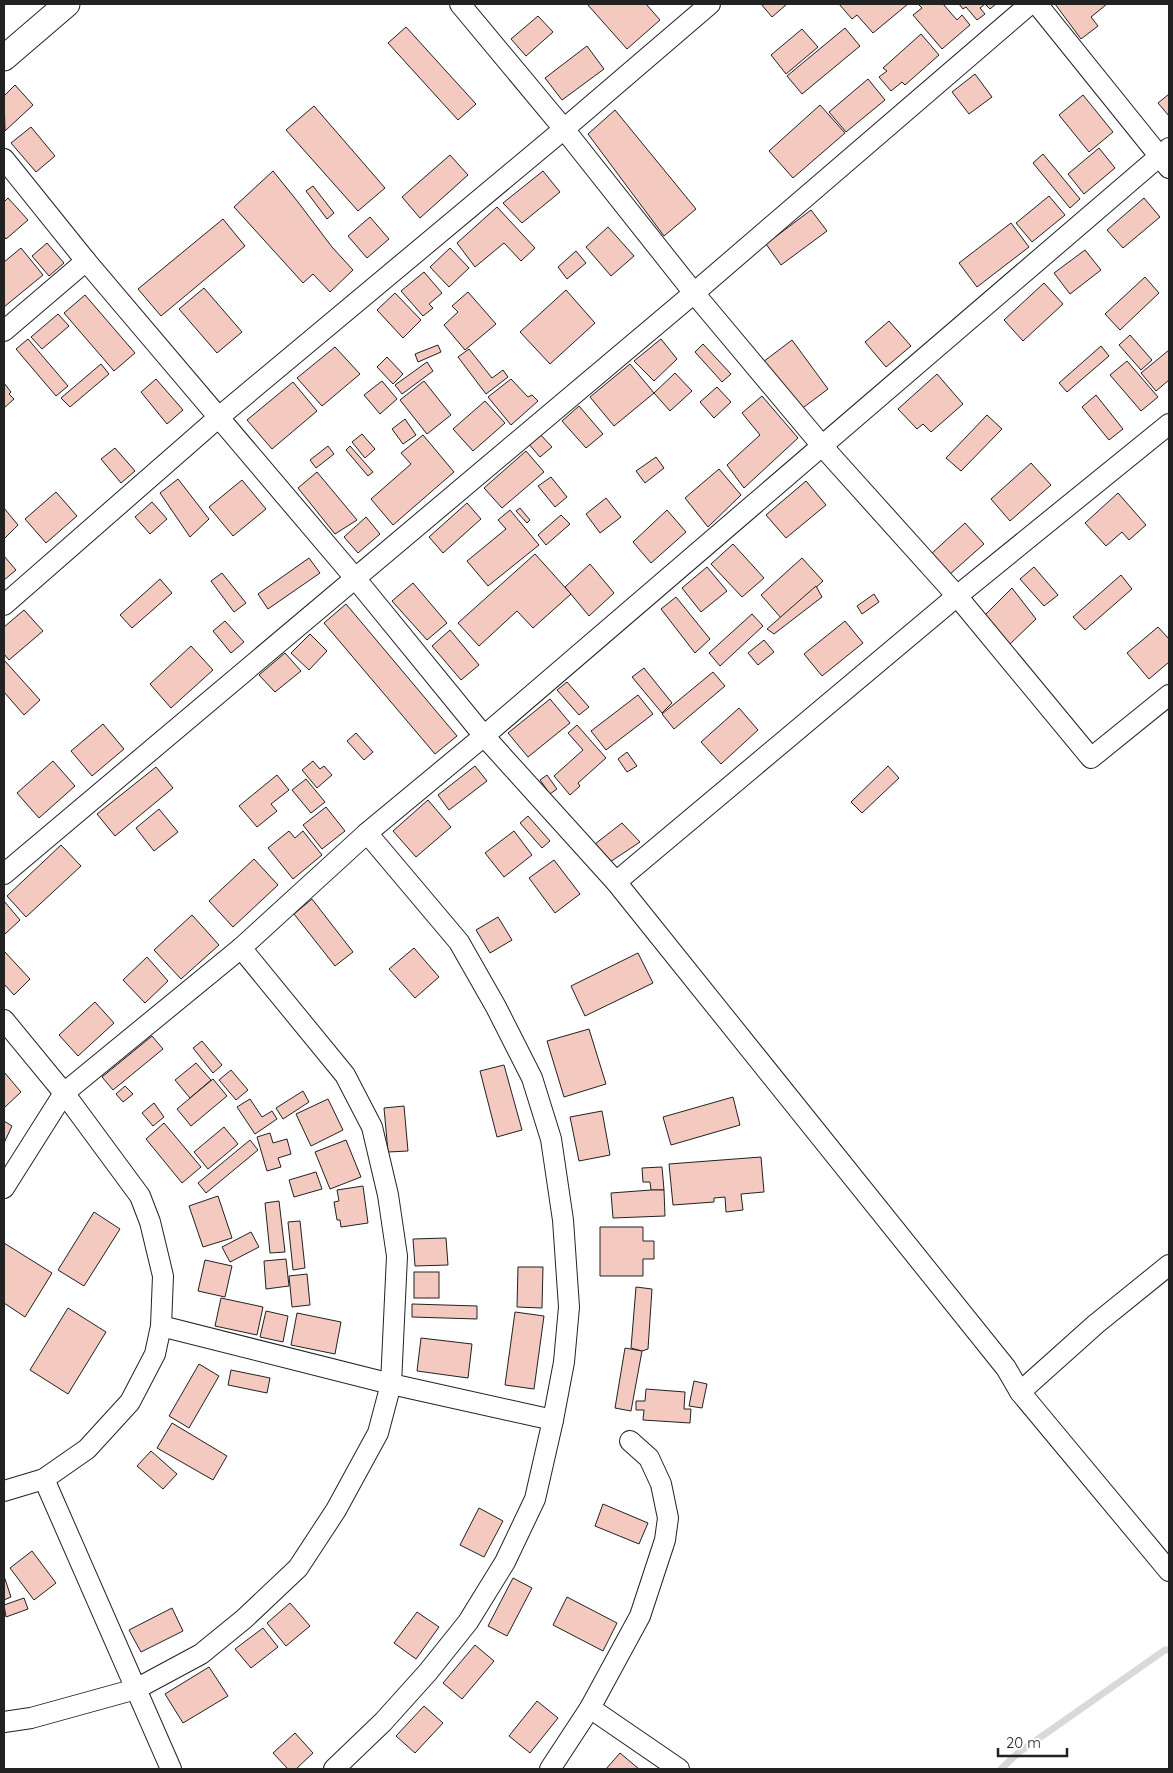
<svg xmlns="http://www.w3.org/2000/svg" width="1173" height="1773" font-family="Quicksand,sans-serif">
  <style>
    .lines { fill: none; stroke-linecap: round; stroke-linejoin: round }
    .stream { stroke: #d9d9d9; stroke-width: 7 }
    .building { fill: #f3c9c0; stroke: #222 }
    .minor-casing { stroke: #222; stroke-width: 22 }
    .tertiary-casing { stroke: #222; stroke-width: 27 }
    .minor { stroke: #fff; stroke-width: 20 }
    .tertiary { stroke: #fff; stroke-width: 25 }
  </style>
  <rect width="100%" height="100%" fill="#fff"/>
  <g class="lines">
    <path class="stream" d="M1001,1769L1018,1753L1165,1650H1169"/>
  </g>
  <g class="building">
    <path d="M587,4H646L660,20L627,49Z"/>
    <path d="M761,4H787L772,17Z"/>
    <path d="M839,4H908L873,33L857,15L852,19Z"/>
    <path d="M918,4H943L957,20L962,15L970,25L942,49L913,15L922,8Z"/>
    <path d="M959,4H996L990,9L985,4L980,8L985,14L977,20L966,7L963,9Z"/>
    <path d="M1055,4H1107L1091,17L1098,26L1081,39Z"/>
    <path d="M538,16L553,32L526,56L511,39Z"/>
    <path d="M406,27L476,104L458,120L388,43Z"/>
    <path d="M845,28L860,46L802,94L787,76Z"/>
    <path d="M802,29L818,47L786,74L771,55Z"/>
    <path d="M921,34L939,55L905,85L902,82L891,91L879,77L887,71L883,68Z"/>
    <path d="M587,46L604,69L562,100L545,78Z"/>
    <path d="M975,74L992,97L969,114L952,92Z"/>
    <path d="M868,79L885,100L846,132L829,112Z"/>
    <path d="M15,85L33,105L5,131L4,96Z"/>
    <path d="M1169,94V116L1158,103Z"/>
    <path d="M1083,95L1113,132L1089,152L1059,115Z"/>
    <path d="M820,105L845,133L793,178L769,151Z"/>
    <path d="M314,106L385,188L358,211L286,130Z"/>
    <path d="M615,110L696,209L664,236L588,134Z"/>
    <path d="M31,127L55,156L36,172L11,143Z"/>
    <path d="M1099,148L1115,168L1084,194L1068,174Z"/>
    <path d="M1043,154L1080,199L1070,208L1033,163Z"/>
    <path d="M450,155L468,175L420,218L402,197Z"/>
    <path d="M273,171L298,202L332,247L353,270L330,292L313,274L303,283L234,207Z"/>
    <path d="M543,171L560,192L522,223L503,203Z"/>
    <path d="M313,186L334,213L327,219L306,191Z"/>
    <path d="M1049,196L1065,215L1032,242L1016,223Z"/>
    <path d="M8,198L28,220L6,239L4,236V202Z"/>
    <path d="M1144,198L1160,217L1123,248L1107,230Z"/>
    <path d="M497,207L535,248L521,261L504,243L475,267L457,243Z"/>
    <path d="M811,210L827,231L781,265L766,244Z"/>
    <path d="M370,217L389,239L367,258L348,236Z"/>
    <path d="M223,219L245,246L161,316L138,289Z"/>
    <path d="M1011,223L1029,247L977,287L959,263Z"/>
    <path d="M608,227L634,256L611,276L586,247Z"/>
    <path d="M47,243L64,263L49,276L32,256Z"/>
    <path d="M21,248L43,275L4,307V262Z"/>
    <path d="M450,248L469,268L449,287L430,267Z"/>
    <path d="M1085,250L1101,270L1070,294L1054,273Z"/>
    <path d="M576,251L586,263L567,279L558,267Z"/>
    <path d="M424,272L442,293L429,304L433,308L423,316L401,291Z"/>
    <path d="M1145,277L1159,293L1120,330L1105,314Z"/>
    <path d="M1044,283L1063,304L1023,341L1004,320Z"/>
    <path d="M204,288L242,332L217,353L179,309Z"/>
    <path d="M566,290L595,323L550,364L520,332Z"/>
    <path d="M468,292L496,324L465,350L444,325L458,312L452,306Z"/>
    <path d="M395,293L421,320L403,338L377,310Z"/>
    <path d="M85,295L135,353L114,371L64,313Z"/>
    <path d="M58,314L69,326L42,349L31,337Z"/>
    <path d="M889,321L911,346L886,367L865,342Z"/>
    <path d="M1130,335L1152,360L1141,370L1119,345Z"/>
    <path d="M28,339L68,386L56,396L16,349Z"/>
    <path d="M661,339L677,359L654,381L634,361Z"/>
    <path d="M792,340L828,389L800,410L763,362Z"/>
    <path d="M703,344L731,374L722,382L695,352Z"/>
    <path d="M438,345L441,352L418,362L415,354Z"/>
    <path d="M1101,346L1109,356L1067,392L1059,383Z"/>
    <path d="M335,347L360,374L322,406L297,378Z"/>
    <path d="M469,349L492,378L503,370L508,377L486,394L458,357Z"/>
    <path d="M1169,350V380L1156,391L1141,373Z"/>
    <path d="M387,357L403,374L393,384L377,367Z"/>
    <path d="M1127,361L1158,397L1141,411L1110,375Z"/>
    <path d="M427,362L433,371L402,394L395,385Z"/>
    <path d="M101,364L109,374L70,407L61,398Z"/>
    <path d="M630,364L654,393L614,426L590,397Z"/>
    <path d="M675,373L692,391L670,411L654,393Z"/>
    <path d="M937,374L963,404L931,432L923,424L917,429L898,409Z"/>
    <path d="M156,379L183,410L167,424L141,392Z"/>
    <path d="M511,379L528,397L532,395L538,401L511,425L488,397Z"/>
    <path d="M382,381L397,399L380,414L364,395Z"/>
    <path d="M424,381L451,415L427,434L400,400Z"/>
    <path d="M293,382L317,411L272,449L247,420Z"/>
    <path d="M4,383L11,392L9,394L14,399L4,408Z"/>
    <path d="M717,387L731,402L714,418L700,402Z"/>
    <path d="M1096,395L1123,429L1109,440L1082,407Z"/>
    <path d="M762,396L798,438L744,488L727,465L760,435L742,413Z"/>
    <path d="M485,401L505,423L473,451L453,429Z"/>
    <path d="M579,406L603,434L586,448L562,421Z"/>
    <path d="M987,415L1002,429L961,471L946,458Z"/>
    <path d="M405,419L416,435L403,444L392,429Z"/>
    <path d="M539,433L552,447L540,457L527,442Z"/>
    <path d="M362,434L375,449L365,458L352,442Z"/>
    <path d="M423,435L454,472L393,525L371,499L411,464L401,453Z"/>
    <path d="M328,446L334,454L316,468L310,460Z"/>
    <path d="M350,446L373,472L368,476L346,450Z"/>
    <path d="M115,448L135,471L121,483L101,459Z"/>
    <path d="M526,451L544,472L502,508L484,488Z"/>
    <path d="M656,457L664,468L645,483L636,471Z"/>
    <path d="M1031,463L1051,485L1010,521L991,499Z"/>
    <path d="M719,469L741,495L708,527L685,498Z"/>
    <path d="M317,472L357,520L335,534L298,488Z"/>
    <path d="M551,477L567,497L555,507L538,486Z"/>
    <path d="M178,479L209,519L190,537L160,493Z"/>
    <path d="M242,480L266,509L233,536L209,507Z"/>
    <path d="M806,481L826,505L786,538L766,515Z"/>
    <path d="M56,492L77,516L46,543L25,519Z"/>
    <path d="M1118,493L1146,525L1129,540L1122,532L1106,546L1085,523Z"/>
    <path d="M606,498L621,517L600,533L586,514Z"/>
    <path d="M152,502L167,519L150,534L135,517Z"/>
    <path d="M467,503L481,519L443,553L429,537Z"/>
    <path d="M4,508L18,525L4,539Z"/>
    <path d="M520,508L530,520L527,523L516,511Z"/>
    <path d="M510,510L539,545L488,586L467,561L506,529L498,520Z"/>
    <path d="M667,510L686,532L651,563L633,542Z"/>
    <path d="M561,515L570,524L546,545L538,535Z"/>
    <path d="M366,517L380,534L358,553L344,537Z"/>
    <path d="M965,523L984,544L949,575L931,554Z"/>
    <path d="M733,544L764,578L742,597L711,564Z"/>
    <path d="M535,554L571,594L533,628L517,611L479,646L458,623Z"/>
    <path d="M4,556L16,570L4,580Z"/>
    <path d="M309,558L320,573L268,609L258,594Z"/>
    <path d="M802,558L823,581L782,619L761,595Z"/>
    <path d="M590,564L614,593L589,616L565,587Z"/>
    <path d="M707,567L727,591L701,612L682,588Z"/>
    <path d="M1034,567L1058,595L1044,606L1020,579Z"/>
    <path d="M222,573L246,603L234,612L211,581Z"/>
    <path d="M1121,575L1132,589L1085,630L1073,617Z"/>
    <path d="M160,579L172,593L132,628L120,615Z"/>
    <path d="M413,583L447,623L427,640L392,601Z"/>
    <path d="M816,586L822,597L774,634L767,629Z"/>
    <path d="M1012,588L1036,619L1010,644L985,615Z"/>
    <path d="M874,594L879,602L862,614L857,606Z"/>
    <path d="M676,597L710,639L695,653L661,609Z"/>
    <path d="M346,604L457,736L435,754L324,623Z"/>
    <path d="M24,610L43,631L9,660L4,654V627Z"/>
    <path d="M752,614L763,626L720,666L709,653Z"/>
    <path d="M225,621L244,642L231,653L213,631Z"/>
    <path d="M845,621L863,643L822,676L804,654Z"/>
    <path d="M1158,627L1169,639V662L1149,679L1127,653Z"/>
    <path d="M450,630L479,665L461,680L432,646Z"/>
    <path d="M310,634L327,651L309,670L291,653Z"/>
    <path d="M764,640L774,652L758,665L748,653Z"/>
    <path d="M191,646L213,670L171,708L150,684Z"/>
    <path d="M285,653L301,671L275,692L259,675Z"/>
    <path d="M4,660L40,700L24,715L4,692Z"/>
    <path d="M644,668L672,703L662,713L632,677Z"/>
    <path d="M713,672L725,686L674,729L662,714Z"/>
    <path d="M567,682L589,707L579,715L557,690Z"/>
    <path d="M638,695L653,714L606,750L591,731Z"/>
    <path d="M550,699L570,723L528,757L508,733Z"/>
    <path d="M739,708L758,730L721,764L701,742Z"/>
    <path d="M103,724L124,749L92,776L71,751Z"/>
    <path d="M577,725L606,758L578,783L580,786L570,795L554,776L583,750L568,733Z"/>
    <path d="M356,733L373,752L364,760L347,741Z"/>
    <path d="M627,752L637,766L627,772L618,759Z"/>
    <path d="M53,761L75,786L39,818L17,793Z"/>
    <path d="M313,761L320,769L324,766L332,775L317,788L302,770Z"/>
    <path d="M475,766L487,781L449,810L438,795Z"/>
    <path d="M888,766L899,778L862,813L851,802Z"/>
    <path d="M156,767L173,788L115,836L97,814Z"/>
    <path d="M277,775L289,790L271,804L277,811L257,827L239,806Z"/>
    <path d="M547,775L557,789L550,794L540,780Z"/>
    <path d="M306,779L325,802L311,813L292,790Z"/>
    <path d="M428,800L451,827L416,857L393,831Z"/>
    <path d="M326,807L345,831L322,849L303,825Z"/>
    <path d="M159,809L178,832L154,851L136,828Z"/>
    <path d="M528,816L550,841L542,848L520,823Z"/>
    <path d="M622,823L640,842L610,862L595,844Z"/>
    <path d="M289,831L295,838L303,831L322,855L293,879L268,848Z"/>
    <path d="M514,831L532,855L504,877L485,853Z"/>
    <path d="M61,845L81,866L26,917L7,896Z"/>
    <path d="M254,859L278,885L233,927L209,901Z"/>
    <path d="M554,860L580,894L555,913L529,878Z"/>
    <path d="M312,899L353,952L335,966L294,914Z"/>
    <path d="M4,901L20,920L4,935Z"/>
    <path d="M192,915L219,945L181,979L154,950Z"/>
    <path d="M498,917L512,940L490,953L476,930Z"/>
    <path d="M414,948L439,977L415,998L389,969Z"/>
    <path d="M4,951L30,979L14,995L4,984Z"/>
    <path d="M638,953L653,983L585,1016L571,986Z"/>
    <path d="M147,957L168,981L145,1003L123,980Z"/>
    <path d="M95,1002L114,1023L78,1056L59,1035Z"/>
    <path d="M589,1029L606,1084L564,1097L547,1041Z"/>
    <path d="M152,1036L163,1049L113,1090L102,1077Z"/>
    <path d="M202,1041L222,1065L213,1073L193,1048Z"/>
    <path d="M196,1063L211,1080L190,1098L175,1080Z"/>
    <path d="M504,1065L522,1130L497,1137L480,1071Z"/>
    <path d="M231,1070L248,1090L236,1100L219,1080Z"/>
    <path d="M4,1072L21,1092L4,1108Z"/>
    <path d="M213,1079L227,1096L191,1126L177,1109Z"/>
    <path d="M125,1086L133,1094L123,1102L116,1094Z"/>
    <path d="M303,1091L309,1102L283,1119L276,1108Z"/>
    <path d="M733,1097L740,1125L671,1145L663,1117Z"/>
    <path d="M250,1099L262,1117L272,1111L277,1119L255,1134L237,1107Z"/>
    <path d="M328,1099L343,1130L311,1146L296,1114Z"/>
    <path d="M154,1103L164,1117L153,1126L142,1113Z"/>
    <path d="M404,1106L408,1151L388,1152L384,1108Z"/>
    <path d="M602,1111L610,1155L579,1161L570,1117Z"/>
    <path d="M4,1121L12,1126L4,1143Z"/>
    <path d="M164,1123L201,1167L182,1183L146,1139Z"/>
    <path d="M224,1127L238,1144L208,1169L194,1152Z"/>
    <path d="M270,1133L273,1143L287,1139L291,1154L278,1158L281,1167L267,1171L257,1137Z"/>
    <path d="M250,1140L258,1150L206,1193L198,1183Z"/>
    <path d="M346,1140L361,1177L330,1189L315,1152Z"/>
    <path d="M761,1157L764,1192L741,1194L743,1210L726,1212L725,1197L714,1198V1202L673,1205L669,1164Z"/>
    <path d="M662,1167L664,1190H651L650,1182H643L642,1168Z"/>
    <path d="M316,1172L322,1189L294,1197L289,1180Z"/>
    <path d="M363,1186L368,1223L341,1227L340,1220H337L334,1202L339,1201L337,1190Z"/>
    <path d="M651,1190H664L665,1216L613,1218L611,1193Z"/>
    <path d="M218,1196L232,1238L203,1247L189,1206Z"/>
    <path d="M279,1201L285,1252L270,1253L265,1203Z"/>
    <path d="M94,1212L120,1229L84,1286L58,1270Z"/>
    <path d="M300,1221L305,1268L293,1270L288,1222Z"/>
    <path d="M600,1227H643V1241H654V1259H643V1276H600Z"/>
    <path d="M251,1232L259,1247L230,1262L222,1247Z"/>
    <path d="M446,1238L448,1265L415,1266L413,1239Z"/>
    <path d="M4,1243L52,1273L25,1317L4,1303Z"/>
    <path d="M286,1259L289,1286L266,1289L264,1261Z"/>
    <path d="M205,1260L232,1266L225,1297L198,1291Z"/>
    <path d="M518,1267H543L542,1308L517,1307Z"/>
    <rect x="414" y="1272" width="25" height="26"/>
    <path d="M307,1274L310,1305L292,1307L289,1276Z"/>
    <path d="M636,1287L652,1289L648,1349L642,1351L631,1348Z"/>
    <path d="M221,1298L263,1307L257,1335L215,1326Z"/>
    <path d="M412,1304L477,1306V1319L412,1317Z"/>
    <path d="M68,1308L106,1332L68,1394L30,1370Z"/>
    <path d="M266,1311L288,1316L283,1342L260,1337Z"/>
    <path d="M515,1312L544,1316L534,1389L505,1385Z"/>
    <path d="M297,1313L341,1322L335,1354L291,1345Z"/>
    <path d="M421,1338L472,1344L468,1378L417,1371Z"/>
    <path d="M625,1348L642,1351L631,1411L615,1408Z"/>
    <path d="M199,1364L219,1376L189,1428L169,1416Z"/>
    <path d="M231,1370L270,1378L267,1393L228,1385Z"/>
    <path d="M694,1381L707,1384L702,1408L689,1406Z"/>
    <path d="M646,1389L685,1392L684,1409H691L690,1423L643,1420L644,1410H636V1401H645Z"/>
    <path d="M172,1423L227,1456L213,1480L157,1448Z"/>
    <path d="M151,1451L177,1474L163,1489L137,1466Z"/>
    <path d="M603,1504L648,1523L639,1544L595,1526Z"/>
    <path d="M479,1508L503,1521L484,1557L460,1545Z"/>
    <path d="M32,1551L56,1583L34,1600L10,1568Z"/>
    <path d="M4,1576L11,1597L4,1600Z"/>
    <path d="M513,1578L532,1588L507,1636L488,1626Z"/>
    <path d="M567,1597L617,1623L603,1651L553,1625Z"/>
    <path d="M24,1598L28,1609L6,1617L4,1605Z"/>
    <path d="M290,1603L310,1626L286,1646L267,1623Z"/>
    <path d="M172,1608L183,1631L141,1652L129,1630Z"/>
    <path d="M417,1612L439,1627L416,1659L394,1643Z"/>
    <path d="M263,1628L278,1647L251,1668L235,1649Z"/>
    <path d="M475,1645L494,1661L462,1699L443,1683Z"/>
    <path d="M209,1667L228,1696L183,1723L165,1694Z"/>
    <path d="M537,1701L558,1718L530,1753L509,1736Z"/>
    <path d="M424,1706L443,1723L415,1753L396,1736Z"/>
    <path d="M295,1733L313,1753L296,1769H288L273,1753Z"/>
    <path d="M620,1753L639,1769H606Z"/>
  </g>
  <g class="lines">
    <g class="minor-casing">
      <g id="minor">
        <path d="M460,4L564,129L694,293L823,447L957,596L1091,758L1169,695"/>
        <path d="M1037,4L1169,168"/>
        <path d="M4,159L86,261L355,578L484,736L616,882L1006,1368L1020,1392L1169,1571"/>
        <path d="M4,331L86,261"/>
        <path d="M4,605L219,417L564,129L710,4"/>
        <path d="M4,874L694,293L1030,4"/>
        <path d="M616,882L957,596L1169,424"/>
        <path d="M4,1020L64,1093L140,1196L150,1222L163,1276L161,1326L155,1354L130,1402L87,1449L44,1479L4,1491"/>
        <path d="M4,1188L64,1093L241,948L367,833L484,736L1169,148"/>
        <path d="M161,1326L391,1384L553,1420"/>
        <path d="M1020,1392L1096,1324L1169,1265"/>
        <path d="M44,1479L171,1769"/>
        <path d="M590,1708L679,1769"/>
        <path d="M4,1722L31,1718L136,1689L201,1654L244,1619L298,1568L336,1510L378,1433L391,1384L397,1256L388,1195L372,1127L345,1075L241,948"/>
        <path d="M334,1769L383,1722L428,1672L468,1622L505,1562L535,1499L553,1420L564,1362L569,1307L563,1220L551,1139L532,1078L496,1007L459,942L367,833"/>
        <path d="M550,1769L590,1708L640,1616L665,1540L668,1518L661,1484L649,1458L630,1441"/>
      </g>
    </g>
    <g class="tertiary-casing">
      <path id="tertiary" d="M4,58L67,4"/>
    </g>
    <use href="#minor" class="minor"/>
    <use href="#tertiary" class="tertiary"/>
  </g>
  <rect width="1173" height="1773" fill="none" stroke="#222222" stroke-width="10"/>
  <path d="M998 1748v8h69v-8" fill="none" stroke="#222222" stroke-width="2.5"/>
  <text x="1006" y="1748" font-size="15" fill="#222222" stroke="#ffffff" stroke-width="4" paint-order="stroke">20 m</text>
</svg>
